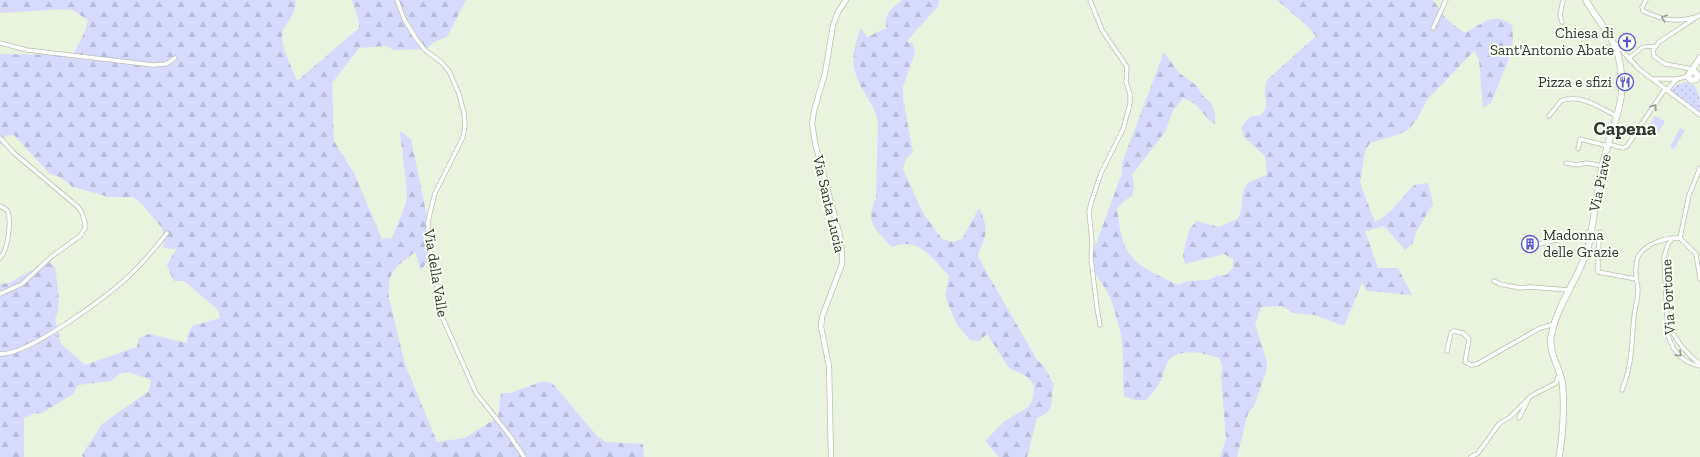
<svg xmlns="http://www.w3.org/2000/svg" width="1700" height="457" font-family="'Zilla Slab',serif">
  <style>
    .grass { fill: url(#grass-dots) }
    .forest { fill: url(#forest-firs) }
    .park { fill: #d6dbfe }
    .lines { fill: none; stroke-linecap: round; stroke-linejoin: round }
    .pedestrian-casing { stroke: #b9c2af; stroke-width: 4.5 }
    .minor-casing { stroke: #b9c2af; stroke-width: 5 }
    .tertiary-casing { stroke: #b9c2af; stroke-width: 6 }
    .secondary-casing { stroke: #b9c2af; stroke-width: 7 }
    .pedestrian { stroke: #fff; stroke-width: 3 }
    .minor { stroke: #fff; stroke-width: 3.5 }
    .tertiary { stroke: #fff; stroke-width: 4.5 }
    .secondary { stroke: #fff; stroke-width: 5.5 }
    .oneway { stroke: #989a96 }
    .labels { text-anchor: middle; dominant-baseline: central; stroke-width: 4; stroke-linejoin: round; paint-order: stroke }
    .poi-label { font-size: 15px; fill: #32362e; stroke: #f9fff2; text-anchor: end }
    .street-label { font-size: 15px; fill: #32362e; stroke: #f9fff2 }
    .district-label { font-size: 19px; font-weight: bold; fill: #32362e; stroke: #f9fff2 }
  </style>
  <defs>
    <pattern id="grass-dots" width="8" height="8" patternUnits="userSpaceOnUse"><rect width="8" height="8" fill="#d6dbfe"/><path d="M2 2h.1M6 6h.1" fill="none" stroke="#b8bdda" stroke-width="1.8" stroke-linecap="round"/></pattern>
    <pattern id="forest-firs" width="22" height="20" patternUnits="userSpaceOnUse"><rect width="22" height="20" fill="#d6dbfe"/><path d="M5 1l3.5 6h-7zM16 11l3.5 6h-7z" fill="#b8bdda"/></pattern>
  </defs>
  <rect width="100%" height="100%" fill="#e9f3de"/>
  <path class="grass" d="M1686,82C1700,86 1700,99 1700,112L1671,90L1678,84Z"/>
  <g class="forest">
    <path d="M0,0H295C299,14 281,25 282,37C283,54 292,66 297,81L359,28V21L352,0H466L447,37L434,42L427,49L394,50L385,46L359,48L332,83L334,141L354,173L382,239L392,238L406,203L407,193L400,131L411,139L434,250L421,271L415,252C395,268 387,270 389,298L405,364L437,442L465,438L498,417L501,393H510L544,381L553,384L597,436L606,442L643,444L644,457H83L82,455L102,424L149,391L151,380L128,372L119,374L111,381L78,385L73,394L42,413L33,414L24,418V457H0V284L9,283L48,261L55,267L59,299L58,310L55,320L61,344L85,365L137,347L139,338L149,334L187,343L188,334L192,326L220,318L218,310L184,281H174L167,266L171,257L177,249L164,248L162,228L141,203L133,197H109L73,187L60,177L50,174L14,135L6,136L0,145V54L73,55L86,29L88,20L72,10L63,9L0,13Z"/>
    <path d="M902,0H939L938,6L907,41L909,43L912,42L915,52L903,87V98L913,152L906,159L903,169L923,213L942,239L953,242L962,239L979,208C984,217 988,229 984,239C982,246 979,250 978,257L1037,360L1044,366L1054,385C1049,402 1057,411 1037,418L1027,457H999L985,441C992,435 998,426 1005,421C1023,408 1034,413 1034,385L1026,376L1009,368L987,334L979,341L970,340L956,323L945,296L949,276C932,258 919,236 892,247C876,229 864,224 876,198L878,120C875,110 870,102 864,92C850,68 851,53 861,28L867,37L886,28C885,12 890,10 902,0Z"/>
    <path d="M1277,0H1433L1445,17L1455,26L1465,33C1484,23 1493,11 1512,25L1513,40L1508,61L1491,103L1483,108L1479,59L1474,51L1427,100L1417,119L1409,129L1400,134L1370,143L1365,151L1360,183L1375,222C1392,214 1401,198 1414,185L1428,183L1433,204L1416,232L1413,243L1405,250L1384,226L1365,231L1378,268H1398L1412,295L1367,291L1362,283L1344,326L1315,315L1293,313L1282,306L1261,307L1255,324L1267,362L1266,372L1254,406L1248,413L1237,457H1220L1226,439L1221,376L1223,367L1219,358C1206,353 1180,347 1169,360C1165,366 1164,374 1161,380C1157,388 1152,394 1146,400H1135L1124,396C1122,373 1125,348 1119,326C1116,317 1114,308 1111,299C1103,281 1093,278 1092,255L1122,173V163L1164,52L1178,72L1197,86L1202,95L1211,103L1215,113V124C1207,121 1202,109 1195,104C1191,101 1187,100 1183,98L1173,111L1165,132L1132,175L1134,185L1132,196L1124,201L1117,209C1119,218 1119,228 1122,237C1128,265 1155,273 1178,285L1187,281L1208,280L1217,276L1226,275L1233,268V259L1224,254L1185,264L1183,256L1185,245L1190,228L1197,221L1218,227L1238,219L1241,211L1243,191L1249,182L1267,175L1265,156L1245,138L1241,128L1250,117L1261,115L1266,108L1265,89L1267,80L1316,36L1305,24Z"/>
  </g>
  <g class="park">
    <path d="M1655,116L1665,121L1656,137L1646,132Z"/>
    <path d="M1680,128L1685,130L1674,149L1670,147Z"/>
  </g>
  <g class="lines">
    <g class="pedestrian-casing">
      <g id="pedestrian">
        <path d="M1605,47H1607"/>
        <path d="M1628,59L1643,47L1655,46"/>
      </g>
    </g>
    <g class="minor-casing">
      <g id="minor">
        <path d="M397,0L404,19L417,40L425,50L441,62L449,71L459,94L464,113L465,126L463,137L435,193L428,221V237L443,319L476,393L510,436L524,457"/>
        <path d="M1090,0L1102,30L1127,67L1126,82L1130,94V104L1123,129L1101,173L1091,203L1089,212L1092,242L1091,258L1097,308L1100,325"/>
        <path d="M1646,0L1642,7L1643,11C1663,20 1675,23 1696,17"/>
        <path d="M1562,22L1560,15L1563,0"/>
        <path d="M1433,28L1446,0"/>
        <path d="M0,43L27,50L153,65L166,64L175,58"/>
        <path d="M1616,44L1639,69L1700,115"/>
        <path d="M1692,69L1665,64L1654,56L1653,50L1659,42L1700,15"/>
        <path d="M1653,79H1677L1689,76"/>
        <path d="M1667,90L1677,79"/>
        <path d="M1549,116L1561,101C1580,93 1601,108 1618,117"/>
        <path d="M0,138L14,153L78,207L82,213L85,223V228L80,236L51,257L22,284L0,294"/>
        <path d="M1608,144L1623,148L1627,146L1665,89"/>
        <path d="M1578,149L1580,139L1608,146"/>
        <path d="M1566,163L1576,165L1587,163L1602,166"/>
        <path d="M0,206L7,210C12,220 8,250 0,258"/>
        <path d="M1673,238L1668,244L1664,257L1668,336C1673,351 1683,363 1700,366"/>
        <path d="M1680,238L1696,254L1700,279"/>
        <path d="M1539,244L1591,232"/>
        <path d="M1587,250L1598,253V272L1636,279C1641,292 1635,304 1634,317C1631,345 1633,363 1622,390"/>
        <path d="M1598,253L1600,232"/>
        <path d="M1636,279C1636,272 1635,264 1638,257C1644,244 1666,237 1680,238L1689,195L1700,168"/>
        <path d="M1494,281L1500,284L1520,288L1530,287L1569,290"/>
        <path d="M1668,325C1676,340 1686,354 1700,364"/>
        <path d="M1447,351L1451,333L1454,331L1463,333L1469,339L1465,362L1471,365L1477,364L1540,328L1555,324"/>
        <path d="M0,354C27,356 110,295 130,275C144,262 155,248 167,233"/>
        <path d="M1519,418L1528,400"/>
        <path d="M1471,457L1478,453L1499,424L1510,417L1531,396L1556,383L1559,374"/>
      </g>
    </g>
    <g class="tertiary-casing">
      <path id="tertiary" d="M831,457L829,366L821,327L822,317L842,264V251L840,236L815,143L812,123L814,111L825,73L833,25L838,12L846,0"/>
    </g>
    <g class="secondary-casing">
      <g id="secondary">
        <circle cx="1693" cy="76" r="4.5"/>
        <path d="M1690,73L1700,58"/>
        <path d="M1559,457C1563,436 1565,402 1562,381C1559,367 1549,353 1551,337C1556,307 1576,282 1586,254C1590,243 1591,232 1593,221C1596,203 1599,185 1602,167C1611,123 1630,103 1618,55C1612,34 1596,19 1586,0"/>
      </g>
    </g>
    <use href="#pedestrian" class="pedestrian"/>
    <use href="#minor" class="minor"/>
    <use href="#tertiary" class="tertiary"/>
    <use href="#secondary" class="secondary"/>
  </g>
  <defs><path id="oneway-chevron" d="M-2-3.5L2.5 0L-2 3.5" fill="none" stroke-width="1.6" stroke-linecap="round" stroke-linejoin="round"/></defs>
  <g class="oneway">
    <use href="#oneway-chevron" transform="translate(1664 18) rotate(-161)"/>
    <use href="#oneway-chevron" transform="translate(1654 107) rotate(-58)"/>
    <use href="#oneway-chevron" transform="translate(1679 354) rotate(44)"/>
  </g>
  <defs>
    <g id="church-ring" transform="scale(0.9)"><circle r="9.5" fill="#f9fff2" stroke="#5b59d1" stroke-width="1.5"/><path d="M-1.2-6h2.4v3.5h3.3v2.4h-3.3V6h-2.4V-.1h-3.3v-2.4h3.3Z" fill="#5b59d1"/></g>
    <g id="restaurant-ring" transform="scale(0.9)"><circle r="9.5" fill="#f9fff2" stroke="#5b59d1" stroke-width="1.5"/><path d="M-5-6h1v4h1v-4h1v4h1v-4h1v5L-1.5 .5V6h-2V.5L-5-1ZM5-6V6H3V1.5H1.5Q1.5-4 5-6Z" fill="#5b59d1"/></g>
    <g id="building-ring" transform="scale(0.9)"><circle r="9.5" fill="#f9fff2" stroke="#5b59d1" stroke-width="1.5"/><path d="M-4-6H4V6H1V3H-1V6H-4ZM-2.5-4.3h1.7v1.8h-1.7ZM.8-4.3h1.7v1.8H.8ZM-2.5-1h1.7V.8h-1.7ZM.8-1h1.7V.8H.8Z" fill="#5b59d1"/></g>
  </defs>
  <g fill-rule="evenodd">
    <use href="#church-ring" x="1627" y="42"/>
    <use href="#restaurant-ring" x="1625" y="82"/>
    <use href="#building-ring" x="1530" y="244"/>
  </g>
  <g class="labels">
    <g class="poi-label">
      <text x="1614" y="33">Chiesa di<tspan x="1614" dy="17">Sant'Antonio Abate</tspan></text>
      <text x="1612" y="82">Pizza e sfizi</text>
      <text x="1543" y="235" text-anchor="start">Madonna<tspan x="1543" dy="17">delle Grazie</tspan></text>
    </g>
    <g class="street-label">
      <text transform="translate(1600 183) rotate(-78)">Via Piave</text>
      <text transform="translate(829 204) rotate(77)">Via Santa Lucia</text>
      <text transform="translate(436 273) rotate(81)">Via della Valle</text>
      <text transform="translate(1668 297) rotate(-93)">Via Portone</text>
    </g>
    <g class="district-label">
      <text x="1625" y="128">Capena</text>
    </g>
  </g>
</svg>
